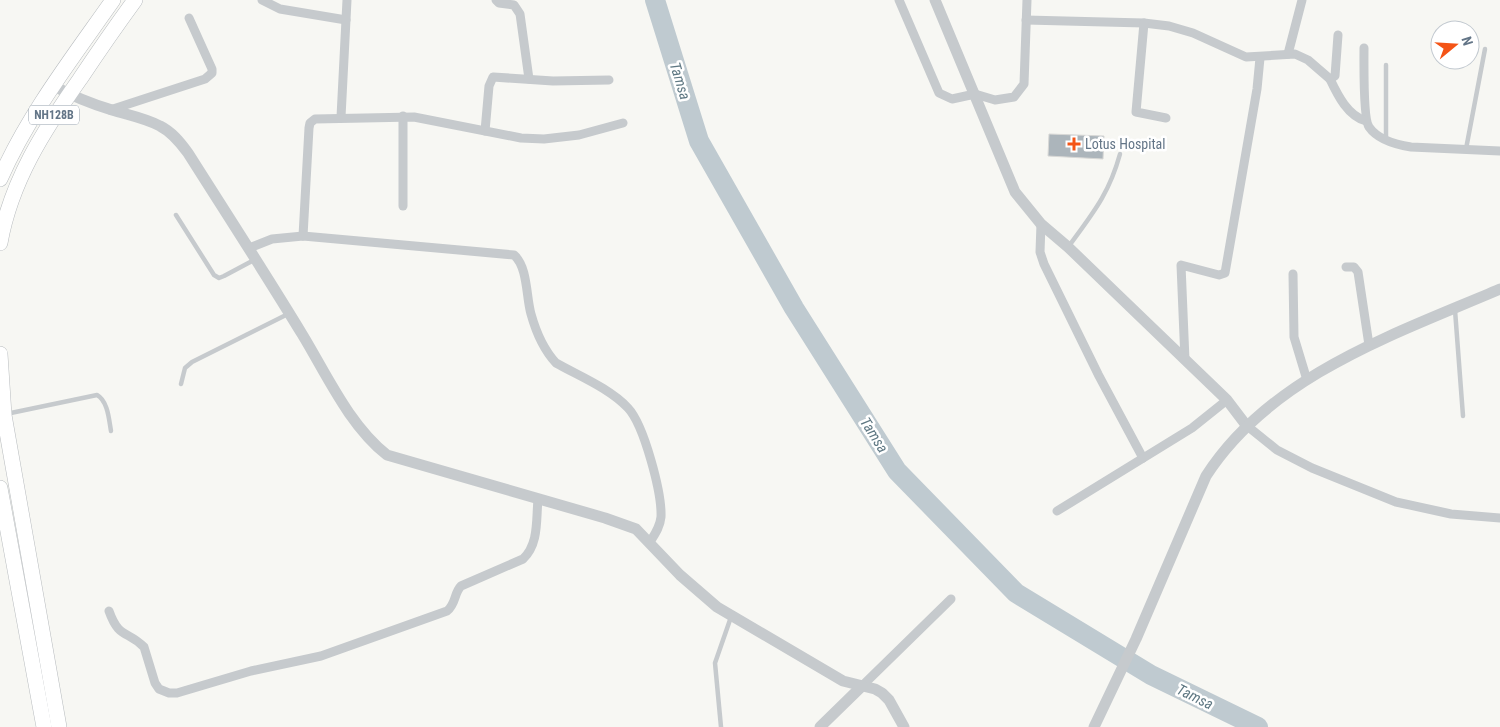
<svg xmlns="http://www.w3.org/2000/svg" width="1500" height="727" font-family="'Roboto Condensed',sans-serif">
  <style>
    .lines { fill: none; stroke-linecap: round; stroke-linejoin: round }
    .river { stroke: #bfcad0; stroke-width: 20 }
    .building { fill: #acb5bb; stroke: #d8d8d6 }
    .trunk-casing { stroke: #b8bcbf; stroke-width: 16 }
    .service { stroke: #c6cacd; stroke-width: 4.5 }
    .minor { stroke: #c6cacd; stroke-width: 9 }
    .tertiary { stroke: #c6cacd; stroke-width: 11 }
    .trunk { stroke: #fff; stroke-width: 15 }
    .poi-dot { fill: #f45416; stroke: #fff; stroke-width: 2 }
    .labels { text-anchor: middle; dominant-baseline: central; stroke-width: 5; stroke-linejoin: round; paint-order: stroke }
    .shield { fill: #fff; stroke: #929eab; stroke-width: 1 }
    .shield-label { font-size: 12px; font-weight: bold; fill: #637587 }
    .poi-label { font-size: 14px; fill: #637587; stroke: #fff; text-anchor: start }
    .water-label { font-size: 15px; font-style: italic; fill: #5f7883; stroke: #fff }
  </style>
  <rect width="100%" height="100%" fill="#f7f7f3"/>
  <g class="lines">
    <path class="river" d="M655,0L699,141L794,308L897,471L1016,593L1151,675L1258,727"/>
  </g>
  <path class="building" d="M1049,134L1104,136L1103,159L1048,156Z"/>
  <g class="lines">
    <g class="trunk-casing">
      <g id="trunk">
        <path d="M0,179C28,115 73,57 113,0"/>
        <path d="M0,243C11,181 44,130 80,79C98,52 116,26 135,0"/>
        <path d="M0,354L4,415L59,727"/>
        <path d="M0,488L44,727"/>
      </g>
    </g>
    <g class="service">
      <path d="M1386,65V140"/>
      <path d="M1466,149L1485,49"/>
      <path d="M176,215L214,275L219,278L224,276L254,260"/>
      <path d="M1069,246C1093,213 1109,194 1120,154"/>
      <path d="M1455,310L1463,416"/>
      <path d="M181,384L185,368L192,362L288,314"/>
      <path d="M6,414L97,395C108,401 109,420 111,431"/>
      <path d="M721,727L715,663L731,617"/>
    </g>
    <g class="minor">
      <path d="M262,0L280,9L346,20"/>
      <path d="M496,0L499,3L514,5L520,14L529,79"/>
      <path d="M899,0L939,93L952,99L975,94L995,100L1014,97L1024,84L1027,0"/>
      <path d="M1026,20L1144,23L1169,26L1193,33L1246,57L1295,54L1308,60L1330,79L1335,76L1338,35"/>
      <path d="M1144,23L1136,112L1166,118"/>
      <path d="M1364,48C1364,62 1363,119 1369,127C1378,140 1398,145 1411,147L1500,151"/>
      <path d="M1288,54L1302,0"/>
      <path d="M1330,79C1338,96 1348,116 1366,121"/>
      <path d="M110,110L205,79L212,73V69L189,18"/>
      <path d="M403,116V206"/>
      <path d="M341,117L347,0"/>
      <path d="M485,131L489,86L493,77L553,81L609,80"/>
      <path d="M1041,224L1040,252L1044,264L1098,374L1143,458"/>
      <path d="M303,236L309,128L310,123L315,119L414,117L521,138L544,139L579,135L623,123"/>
      <path d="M249,248L272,239L303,236L514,255C528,267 526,297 531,314C536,332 543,349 556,363C579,376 609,388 628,408C644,425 662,493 661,517C660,527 655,534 650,542"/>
      <path d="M1346,267H1354L1358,272L1369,345"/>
      <path d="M1293,274L1294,337L1307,380"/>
      <path d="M1185,360L1181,265L1219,275L1225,273L1257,89L1260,58"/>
      <path d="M1246,425L1277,450L1312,468L1396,502L1451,514L1500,518"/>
      <path d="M1057,511L1192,428L1227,400"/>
      <path d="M109,611C119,639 127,630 144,647L155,683L159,689L169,693H177L251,671L321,656L447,611C456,604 454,593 461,586L523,559C539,544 536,520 538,499"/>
      <path d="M862,686L951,599"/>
    </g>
    <g class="tertiary">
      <path d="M935,0L1015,192L1041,224L1068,247L1227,400L1246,425"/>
      <path d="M54,86C72,96 92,104 112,110C128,115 145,118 160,126C172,132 180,142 188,153C226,213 265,273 302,334C327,375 349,425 387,455L605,518L636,529L680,575L717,607L843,681L875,689L882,693L889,700L904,727"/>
      <path d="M820,727L862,686"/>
      <path d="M1094,727L1136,639L1206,476C1271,375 1395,334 1500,289"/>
    </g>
    <use href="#trunk" class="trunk"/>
  </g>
  <path class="poi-dot" d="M1071.5 136.5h5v5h5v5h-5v5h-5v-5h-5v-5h5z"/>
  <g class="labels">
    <rect class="shield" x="29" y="105.5" width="50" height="19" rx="4"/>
    <g class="shield-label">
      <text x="54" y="115">NH128B</text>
    </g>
    <g class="poi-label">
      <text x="1085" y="144">Lotus Hospital</text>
    </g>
    <g class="water-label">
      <text transform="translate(680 81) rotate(73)">Tamsa</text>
      <text transform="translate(874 435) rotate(58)">Tamsa</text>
      <text transform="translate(1195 697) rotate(26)">Tamsa</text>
    </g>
  </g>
  <g transform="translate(1455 45) rotate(72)"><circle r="24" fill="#ffffff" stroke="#c1c8cf"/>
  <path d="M0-4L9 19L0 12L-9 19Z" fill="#f45416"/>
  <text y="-8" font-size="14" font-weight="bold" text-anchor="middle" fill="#637587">N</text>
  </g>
</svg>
